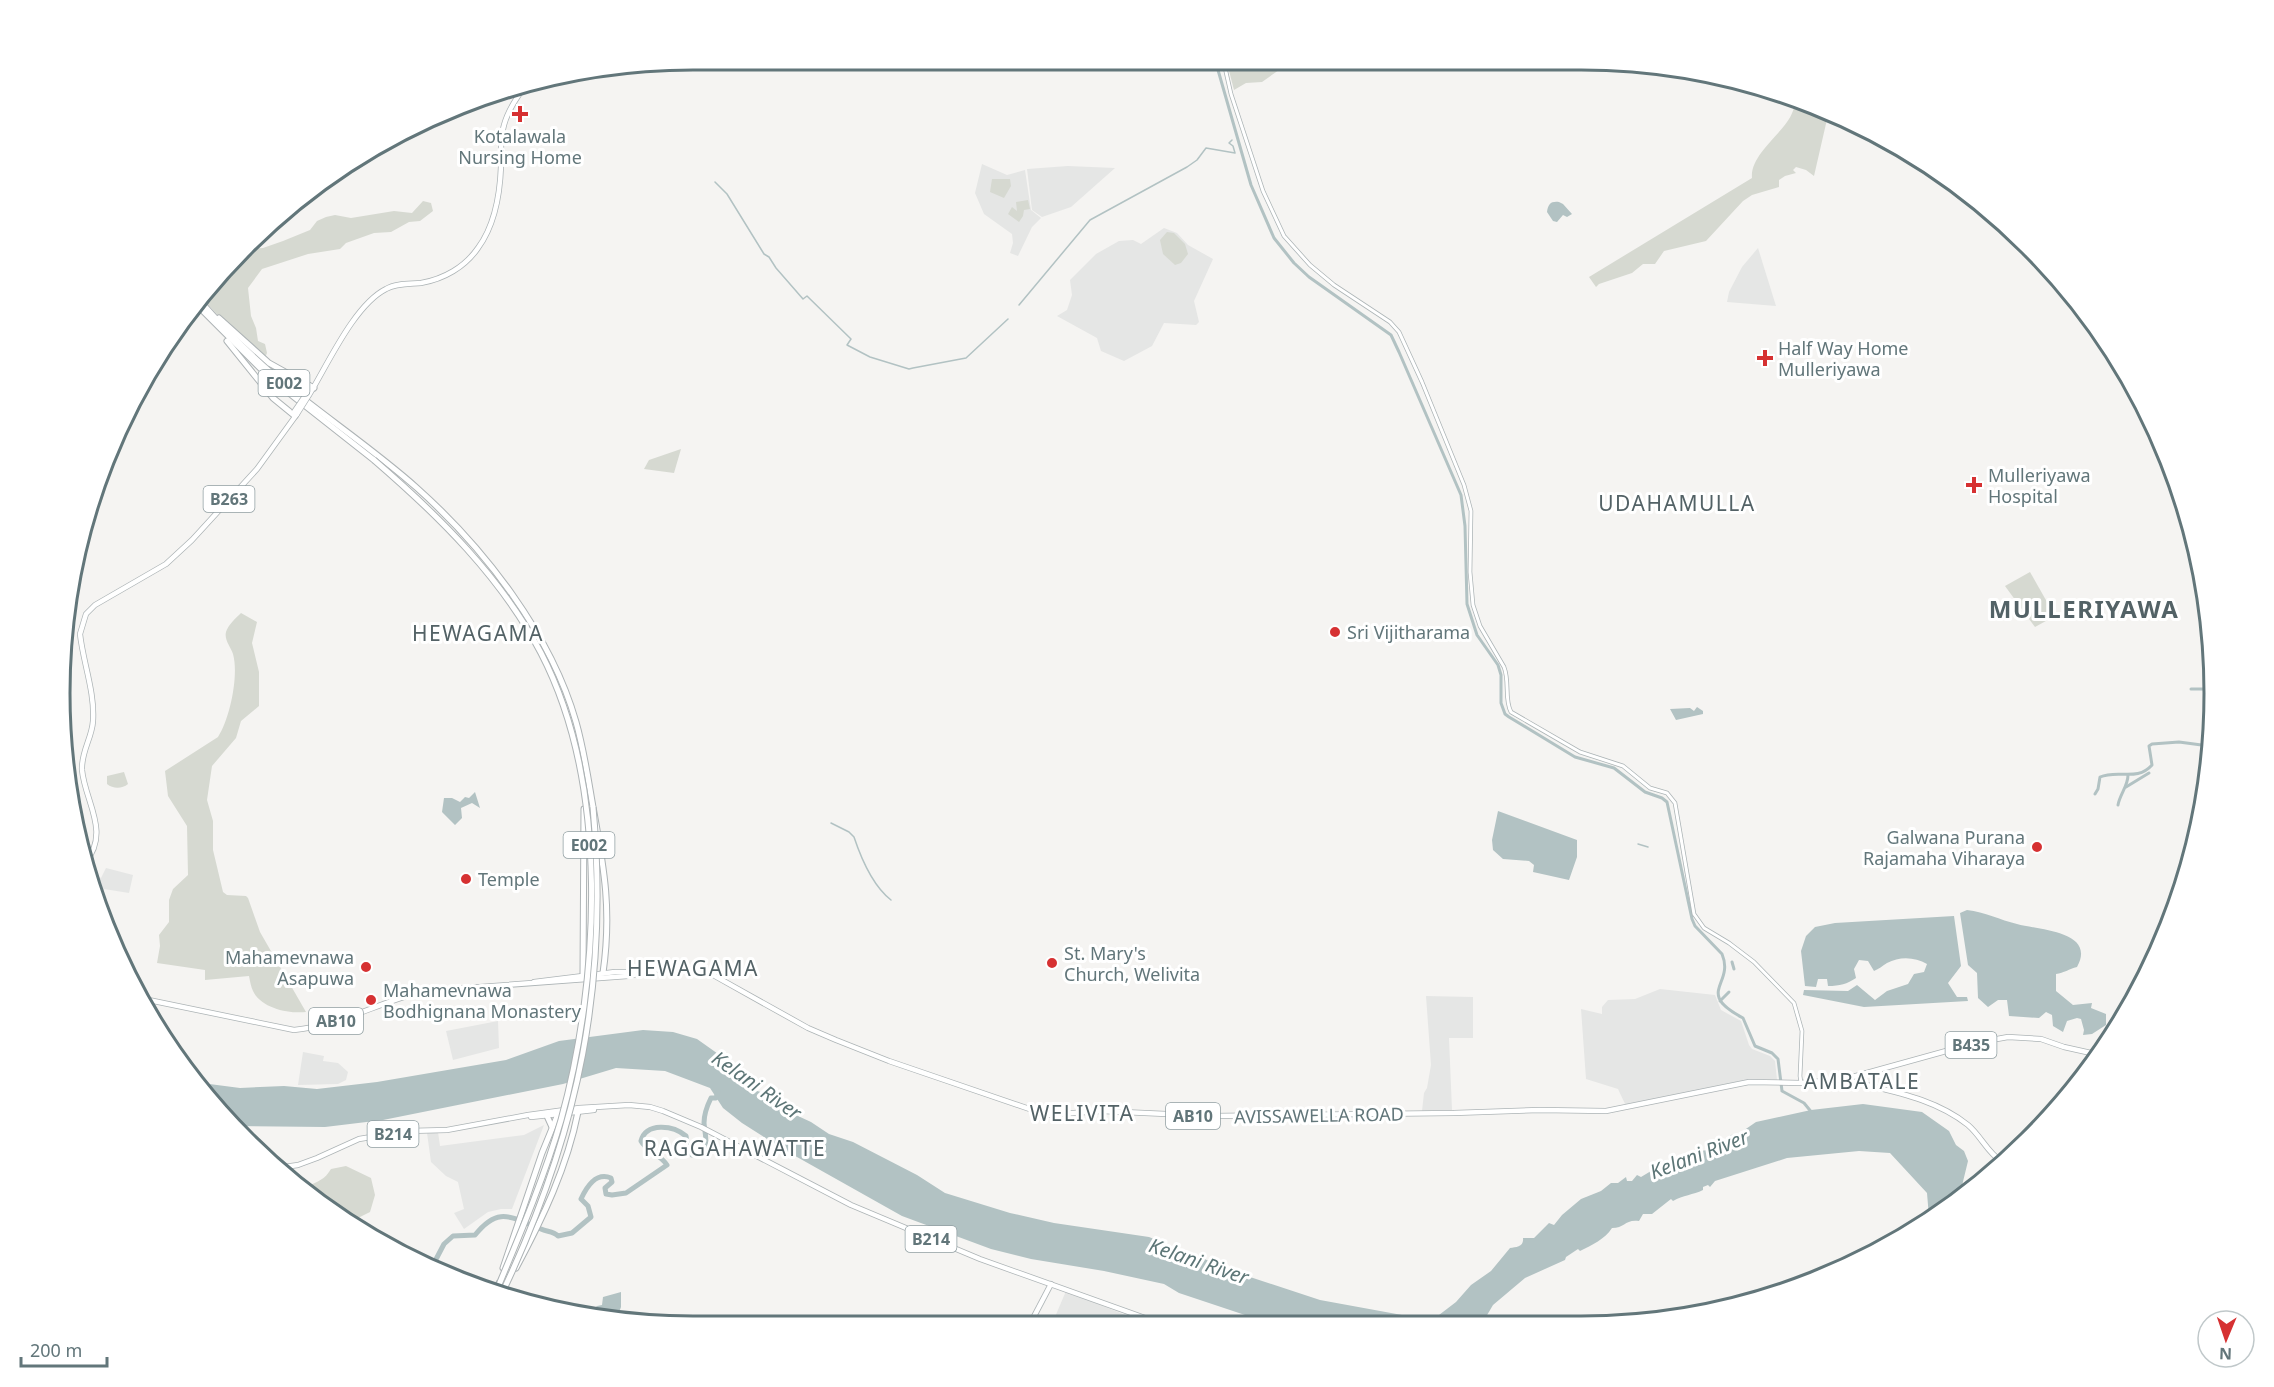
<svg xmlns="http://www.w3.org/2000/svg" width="2274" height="1387" font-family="'Noto Sans',sans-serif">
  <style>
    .built { fill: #e5e6e5 }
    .green { fill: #d6d9d1 }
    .water { fill: #b2c2c3 }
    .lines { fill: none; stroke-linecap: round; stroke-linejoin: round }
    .stream { stroke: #b2c2c3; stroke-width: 1.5 }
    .canal { stroke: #b2c2c3; stroke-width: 3 }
    .river { stroke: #b2c2c3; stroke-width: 5 }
    .secondary-casing { stroke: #acb4b6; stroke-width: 4.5 }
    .primary-casing { stroke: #adb4b6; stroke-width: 6 }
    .motorway-casing { stroke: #adb3b5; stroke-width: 7 }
    .secondary { stroke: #fff; stroke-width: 3 }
    .primary { stroke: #fff; stroke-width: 4.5 }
    .motorway { stroke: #fff; stroke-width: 5 }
    .primary-bridge-casing { stroke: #adb4b6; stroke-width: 6; stroke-linecap: butt }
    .motorway-bridge-casing { stroke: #adb3b5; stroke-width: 7; stroke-linecap: butt }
    .primary-bridge { stroke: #fff; stroke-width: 4.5 }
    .motorway-bridge { stroke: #fff; stroke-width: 5 }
    .poi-dot { fill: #d63132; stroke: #fff; stroke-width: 2 }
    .labels { text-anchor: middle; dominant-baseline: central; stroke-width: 6; stroke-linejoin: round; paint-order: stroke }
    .shield { fill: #fff; stroke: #919fa2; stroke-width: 1.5 }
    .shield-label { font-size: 16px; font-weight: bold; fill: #62767a }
    .poi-label { font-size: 18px; fill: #62767a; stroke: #fff; text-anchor: start }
    .street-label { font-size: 18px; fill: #62767a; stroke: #fff }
    .water-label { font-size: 20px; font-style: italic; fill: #5d7677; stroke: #fff }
    .quarter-label { font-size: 21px; letter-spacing: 1.5px; fill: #536266; stroke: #fff }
    .district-label { font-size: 24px; font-weight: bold; letter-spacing: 1.5px; fill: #536266; stroke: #fff }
    .rim { fill: none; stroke: #62767a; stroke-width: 3 }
  </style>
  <rect width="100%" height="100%" fill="#f5f4f2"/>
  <g class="built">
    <path d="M982,164L1007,175L1025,170L1031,210L1041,218L1032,227L1018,256L1010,253L1013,243L1012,234L984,214L975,193Z"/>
    <path d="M1068,166L1115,168L1071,207L1042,217L1032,210L1027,169Z"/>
    <path d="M1164,228L1177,233L1188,245L1213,259L1194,301L1199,322L1196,325L1164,323L1152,346L1124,361L1101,351L1097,338L1057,316L1067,310L1072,295L1070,280L1096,254L1119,241L1133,240L1141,244Z"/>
    <path d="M1758,248L1776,306L1727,302L1729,292L1742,267Z"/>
    <path d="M106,868L133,875L129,893L104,889L99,902L102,904L99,909L86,869L101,878Z"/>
    <path d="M1660,989L1715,995L1721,1010L1741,1021L1749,1045L1752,1049L1770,1056L1775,1061L1777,1080L1759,1079L1736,1082L1626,1106L1618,1089L1586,1079L1581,1009L1602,1014V1007L1608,1000L1635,999Z"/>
    <path d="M1426,996L1473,997V1038H1449L1452,1110L1422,1111L1424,1093L1427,1088L1431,1065Z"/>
    <path d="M498,1021L499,1048L453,1060L446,1031Z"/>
    <path d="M303,1052L324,1056L323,1061L338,1063L348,1072L346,1080L338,1084L298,1085Z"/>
    <path d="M544,1125L512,1209H501L488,1212L464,1229L454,1213L464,1209L458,1182L446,1176L431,1162L427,1133L438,1132L440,1146L524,1135Z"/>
    <path d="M1066,1291L1128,1316L1126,1324H1052Z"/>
  </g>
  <g class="green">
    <path d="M1227,63H1289L1262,82L1246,83L1234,90Z"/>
    <path d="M1797,100L1828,115L1814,176L1806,170L1796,167L1793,170L1796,173L1785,176L1779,180V187L1752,195L1743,201L1706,241L1664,251L1655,264H1643L1632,273L1599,284L1596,287L1589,277L1752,178C1750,158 1775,139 1787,122C1792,116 1794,107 1797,100Z"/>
    <path d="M992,179H1010L1011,186L1004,198L990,192Z"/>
    <path d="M1028,200L1030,209L1024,210L1023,216L1019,222L1008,214L1012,207L1017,211L1016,202Z"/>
    <path d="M423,201L431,203L433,211L420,221L409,222L391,232L374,233L346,243L340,249L308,254L262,269L248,288L251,316L256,328L258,341L265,344L267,353L264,360L251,352L202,298L243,249L263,248L283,241L310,230L317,221L326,217L335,215L351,218L394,211L412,213Z"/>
    <path d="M1167,232L1174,233L1185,244L1188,254L1181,263L1175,265L1163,254L1160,240Z"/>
    <path d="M681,449L674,473L644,469L649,460Z"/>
    <path d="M2030,572L2055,616L2035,627L2005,586Z"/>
    <path d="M241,613L257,622L252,643L259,672V706L241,721L236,738L212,766L207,800L213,821V850L223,892L227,895L246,896L248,898L260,932L306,1012C289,1014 261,1008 253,991C251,987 250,981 249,976L205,980V970L157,963L160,946L159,935L169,922V900L173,889L188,875L187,826L168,796L165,771L218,737C230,719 239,675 233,654C231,647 224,640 226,632C228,625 236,618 241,613Z"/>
    <path d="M124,772L128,784C122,789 113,789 107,784V776Z"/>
    <path d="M346,1166L371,1178L375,1195L370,1212L348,1223L305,1190C314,1180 322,1184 331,1169Z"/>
  </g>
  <g class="water">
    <path d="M1559,202L1563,204L1572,214L1567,217L1563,215L1557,222L1553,221L1547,212C1548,204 1551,201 1559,202Z"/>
    <path d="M1697,707L1703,711V714L1676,720L1670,709L1690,708L1694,711Z"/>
    <path d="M475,792L480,808L472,803L461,808L462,818L455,825L442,812L444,798H452L460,802L465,797L469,798Z"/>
    <path d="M1498,811L1577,840V857L1569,880L1533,872L1534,865L1529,861L1503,859L1493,850L1492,840Z"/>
    <path d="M1967,910C1985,912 2000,920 2017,924C2038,930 2097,931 2077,967C2069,969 2064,973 2056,974V991L2073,1005L2092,1003L2091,1008L2106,1014V1025L2092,1034L2083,1035L2084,1030L2081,1019L2077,1018L2067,1021L2063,1032L2053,1026L2052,1015L2046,1012L2039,1018L2009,1016L2007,1000H1998L1988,1007L1978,998L1977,973L1968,965L1960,913Z"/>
    <path d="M1954,916L1961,966L1948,983L1957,997H1967L1968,1001L1864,1007L1803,995L1804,990L1848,991L1857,985L1875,1000L1887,991L1908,984L1914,974L1924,972L1927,964C1915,957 1900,956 1887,963C1882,966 1879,969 1874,971L1868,961L1859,960L1854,969L1856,978C1847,984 1840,986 1828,986L1827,979H1818L1816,987L1805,986L1801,951L1806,936L1815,927L1835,923Z"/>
    <path d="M643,1030L673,1032L697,1039L721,1056L735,1077L749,1089L765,1093L785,1110L811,1122L829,1134L853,1142L917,1175L945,1193L1010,1213L1054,1223L1149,1237L1247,1276L1320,1300L1402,1315L1418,1317L1439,1315L1456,1302L1471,1285L1491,1271L1510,1248C1516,1247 1524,1247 1523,1238H1534L1549,1223L1554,1225L1562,1215L1581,1199L1601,1191L1611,1183H1618L1626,1177L1627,1181H1632L1637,1175L1641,1177L1651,1171L1661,1170L1662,1167L1669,1166L1672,1161L1679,1159L1684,1161L1689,1157L1698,1158L1701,1151L1720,1148L1724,1141L1731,1135L1740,1133L1756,1122L1811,1110L1863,1104L1922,1112L1949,1131L1956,1145L1964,1151L1968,1161L1960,1194L1929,1217L1927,1193L1890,1153L1859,1151L1787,1158L1715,1181L1710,1187L1708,1185L1703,1187V1190C1693,1195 1683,1195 1673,1201L1671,1199L1652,1214H1643L1639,1221C1625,1219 1625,1228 1612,1228C1605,1239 1592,1245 1580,1251L1578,1249L1566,1257L1565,1260L1525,1278L1493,1305L1483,1322L1269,1323L1179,1293L1164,1284L1104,1271L1031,1259L991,1249L902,1216L781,1148L742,1123L723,1108L710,1088L665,1071L616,1068L563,1084L383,1120L325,1127L232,1126L194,1082L240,1088L284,1086L317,1089L377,1082L506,1060L559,1041Z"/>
    <path d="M621,1292V1307L617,1318L589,1313L597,1306L602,1305L603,1297Z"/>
  </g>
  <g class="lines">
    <g class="stream">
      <path d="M715,182L727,194L764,254L769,257L776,268L803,299L807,296L851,339L847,345L870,357L909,369L913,368L966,358L1008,319"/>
      <path d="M1019,305L1090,220L1187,167L1197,160L1206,148L1235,153L1233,146L1229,143L1232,140"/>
      <path d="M831,823L849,832L854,837C861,858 873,886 891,900"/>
      <path d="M1638,844L1648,847"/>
    </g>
    <g class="canal">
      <path d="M1216,63L1251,185L1274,238L1294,263L1309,277L1391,335L1399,352L1461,495L1465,526L1467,604L1477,635L1498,665L1501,675V703L1505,714L1509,717L1575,757L1614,768L1645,792L1662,798L1667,802L1692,919L1695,926L1722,954C1735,985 1694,992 1743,1018L1755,1046L1772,1053L1778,1059L1782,1091L1804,1103L1813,1114"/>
      <path d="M2191,689H2214"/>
      <path d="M2126,787L2149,773"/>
      <path d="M2095,794L2098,789L2100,777C2118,769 2137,782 2152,765L2149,746L2152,744L2179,742L2209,746"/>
      <path d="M2118,805C2120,794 2128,786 2128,775"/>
      <path d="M1732,962L1734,969"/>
      <path d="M1720,1001L1729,992"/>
    </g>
    <path class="river" d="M433,1265L444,1244L453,1236L475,1235C499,1205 511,1218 541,1229C547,1232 553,1231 558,1236L572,1233L591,1217L588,1206L581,1199C587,1186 596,1172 611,1178L612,1182L605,1188L606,1194L612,1195L626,1193L667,1165C660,1154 647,1152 641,1141C646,1122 673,1125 686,1136L688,1149L692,1155L703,1152C708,1142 705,1134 704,1123C704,1114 707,1106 711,1098H716L718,1092"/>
    <g class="secondary-casing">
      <path id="secondary" d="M1224,63L1231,94L1263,191L1284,236L1310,265L1334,285L1390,322L1399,332L1422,382L1464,485L1471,511L1470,572L1473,605L1480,626L1504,667C1510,682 1504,699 1511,712L1580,752L1623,766L1650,788L1667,793L1675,803L1694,914L1704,928L1729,943L1754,962L1794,1003L1802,1031L1800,1076L1801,1083"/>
    </g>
    <g class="primary-casing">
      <g id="primary">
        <path d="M309,395C327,366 354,305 386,289C396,283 410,284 421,283C444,279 465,267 478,248C495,225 500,194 501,166C501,152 500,138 504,125C508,110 516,98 526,85"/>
        <path d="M85,863C111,832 85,802 82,770C81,752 92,738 93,721C95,692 83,662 80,634L86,614L95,605L166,564L192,540L257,469L297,414"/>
        <path d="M534,982L615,972H641"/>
        <path d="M139,998L294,1030C340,1026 381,1001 425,991L628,976C636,975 644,972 652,970C671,967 695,968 713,975L808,1028L836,1040L889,1061L1047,1115L1101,1111L1210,1116L1454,1113L1540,1110L1606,1111L1749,1082L1801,1083L1845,1079L1975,1043L2008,1037L2041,1039L2064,1047L2100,1055"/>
        <path d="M1847,1080C1888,1091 1933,1097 1968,1125C1981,1136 1987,1152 2002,1162"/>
        <path d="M567,1113L594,1110"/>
        <path d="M531,1117L559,1114"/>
        <path d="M277,1168L298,1165L317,1158L359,1139L408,1131L447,1130L528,1115L579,1108L629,1105L650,1107L663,1111L701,1127L851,1205L980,1259L1162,1324"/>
        <path d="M1030,1324L1051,1284"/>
      </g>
    </g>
    <g class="motorway-casing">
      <g id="motorway">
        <path d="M200,301C223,327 247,352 274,375C320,414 371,447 417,488C484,548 551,634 576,722C584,750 588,778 593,807C604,868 612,910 603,973"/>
        <path d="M197,305L270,378L374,460"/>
        <path d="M219,318L269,363L314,388"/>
        <path d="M227,341L273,398L295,416"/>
        <path d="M583,975L584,809"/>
        <path d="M547,1116L552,1127"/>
        <path d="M503,1268L542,1153L558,1114"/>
        <path d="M516,1268C543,1218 567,1167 578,1112"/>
        <path d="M495,1294L499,1283"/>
      </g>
    </g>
    <use href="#secondary" class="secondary"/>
    <use href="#primary" class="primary"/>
    <use href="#motorway" class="motorway"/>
    <g class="primary-bridge-casing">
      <g id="primary-bridge">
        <path d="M294,412L307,393"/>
        <path d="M297,414L309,395"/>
      </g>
    </g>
    <g class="motorway-bridge-casing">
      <g id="motorway-bridge">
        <path d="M374,460C439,516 501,577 541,653C610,786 600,979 561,1120C544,1178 521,1232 498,1287"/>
        <path d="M504,1289C579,1130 609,983 593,807"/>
      </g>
    </g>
    <use href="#primary-bridge" class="primary-bridge"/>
    <use href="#motorway-bridge" class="motorway-bridge"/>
  </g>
  <g class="poi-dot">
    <path d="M517 105h6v6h6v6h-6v6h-6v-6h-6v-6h6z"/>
    <path d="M1762 349h6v6h6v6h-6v6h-6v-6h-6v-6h6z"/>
    <path d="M1971 476h6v6h6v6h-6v6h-6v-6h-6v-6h6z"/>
    <circle cx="1335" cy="632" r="6"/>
    <circle cx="2037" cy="847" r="6"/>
    <circle cx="466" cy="879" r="6"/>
    <circle cx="1052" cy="963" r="6"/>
    <circle cx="366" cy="967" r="6"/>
    <circle cx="371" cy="1000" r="6"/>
  </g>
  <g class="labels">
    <g class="shield">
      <rect x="258.5" y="370" width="51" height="26" rx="4.5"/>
      <rect x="203.5" y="486" width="51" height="26" rx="4.5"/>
      <rect x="563.5" y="832" width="51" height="26" rx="4.5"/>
      <rect x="309" y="1008" width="54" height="26" rx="4.5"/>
      <rect x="1945.5" y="1032" width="51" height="26" rx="4.5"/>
      <rect x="1166" y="1103" width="54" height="26" rx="4.5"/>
      <rect x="367.5" y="1121" width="51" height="26" rx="4.5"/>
      <rect x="905.5" y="1226" width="51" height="26" rx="4.5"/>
    </g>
    <g class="shield-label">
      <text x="284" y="383">E002</text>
      <text x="229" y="499">B263</text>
      <text x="589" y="845">E002</text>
      <text x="336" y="1021">AB10</text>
      <text x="1971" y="1045">B435</text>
      <text x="1193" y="1116">AB10</text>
      <text x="393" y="1134">B214</text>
      <text x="931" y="1239">B214</text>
    </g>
    <g class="poi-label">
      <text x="520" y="136" text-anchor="middle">Kotalawala<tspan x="520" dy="21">Nursing Home</tspan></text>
      <text x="1778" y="348">Half Way Home<tspan x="1778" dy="21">Mulleriyawa</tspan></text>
      <text x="1988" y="475">Mulleriyawa<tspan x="1988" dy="21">Hospital</tspan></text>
      <text x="1347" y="632">Sri Vijitharama</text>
      <text x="2025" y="837" text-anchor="end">Galwana Purana<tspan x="2025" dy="21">Rajamaha Viharaya</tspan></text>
      <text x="478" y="879">Temple</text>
      <text x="1064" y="953">St. Mary's<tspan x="1064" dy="21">Church, Welivita</tspan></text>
      <text x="354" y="957" text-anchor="end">Mahamevnawa<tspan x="354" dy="21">Asapuwa</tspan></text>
      <text x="383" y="990">Mahamevnawa<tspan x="383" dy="21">Bodhignana Monastery</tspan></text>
    </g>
    <g class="street-label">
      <text transform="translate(1319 1115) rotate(-1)">AVISSAWELLA ROAD</text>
    </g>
    <g class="water-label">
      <text transform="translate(757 1085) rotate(35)">Kelani River</text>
      <text transform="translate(1699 1154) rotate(-21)">Kelani River</text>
      <text transform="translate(1199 1261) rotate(19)">Kelani River</text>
    </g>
    <g class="quarter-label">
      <text x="1677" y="503">UDAHAMULLA</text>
      <text x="478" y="633">HEWAGAMA</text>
      <text x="693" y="968">HEWAGAMA</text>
      <text x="1862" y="1081">AMBATALE</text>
      <text x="1082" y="1113">WELIVITA</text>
      <text x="735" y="1148">RAGGAHAWATTE</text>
    </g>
    <g class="district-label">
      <text x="2084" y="608">MULLERIYAWA</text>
    </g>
  </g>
  <path d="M0 0H2274V1387H0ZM693 70H1581A623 623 0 0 1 2204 693V693A623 623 0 0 1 1581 1316H693A623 623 0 0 1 70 693V693A623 623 0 0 1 693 70Z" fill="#fff" fill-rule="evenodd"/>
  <path class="rim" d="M693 70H1581A623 623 0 0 1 2204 693V693A623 623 0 0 1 1581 1316H693A623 623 0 0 1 70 693V693A623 623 0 0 1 693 70Z"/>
  <g transform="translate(2226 1339) rotate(182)"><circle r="28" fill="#ffffff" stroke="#c0c8ca" stroke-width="1.5"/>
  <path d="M0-4.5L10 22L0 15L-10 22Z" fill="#d63132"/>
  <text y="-9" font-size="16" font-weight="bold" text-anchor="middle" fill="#62767a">N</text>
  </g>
  <path d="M21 1357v9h86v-9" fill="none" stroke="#62767a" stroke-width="3"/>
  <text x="30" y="1357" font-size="18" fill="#62767a" stroke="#ffffff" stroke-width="4.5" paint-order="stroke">200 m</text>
</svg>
